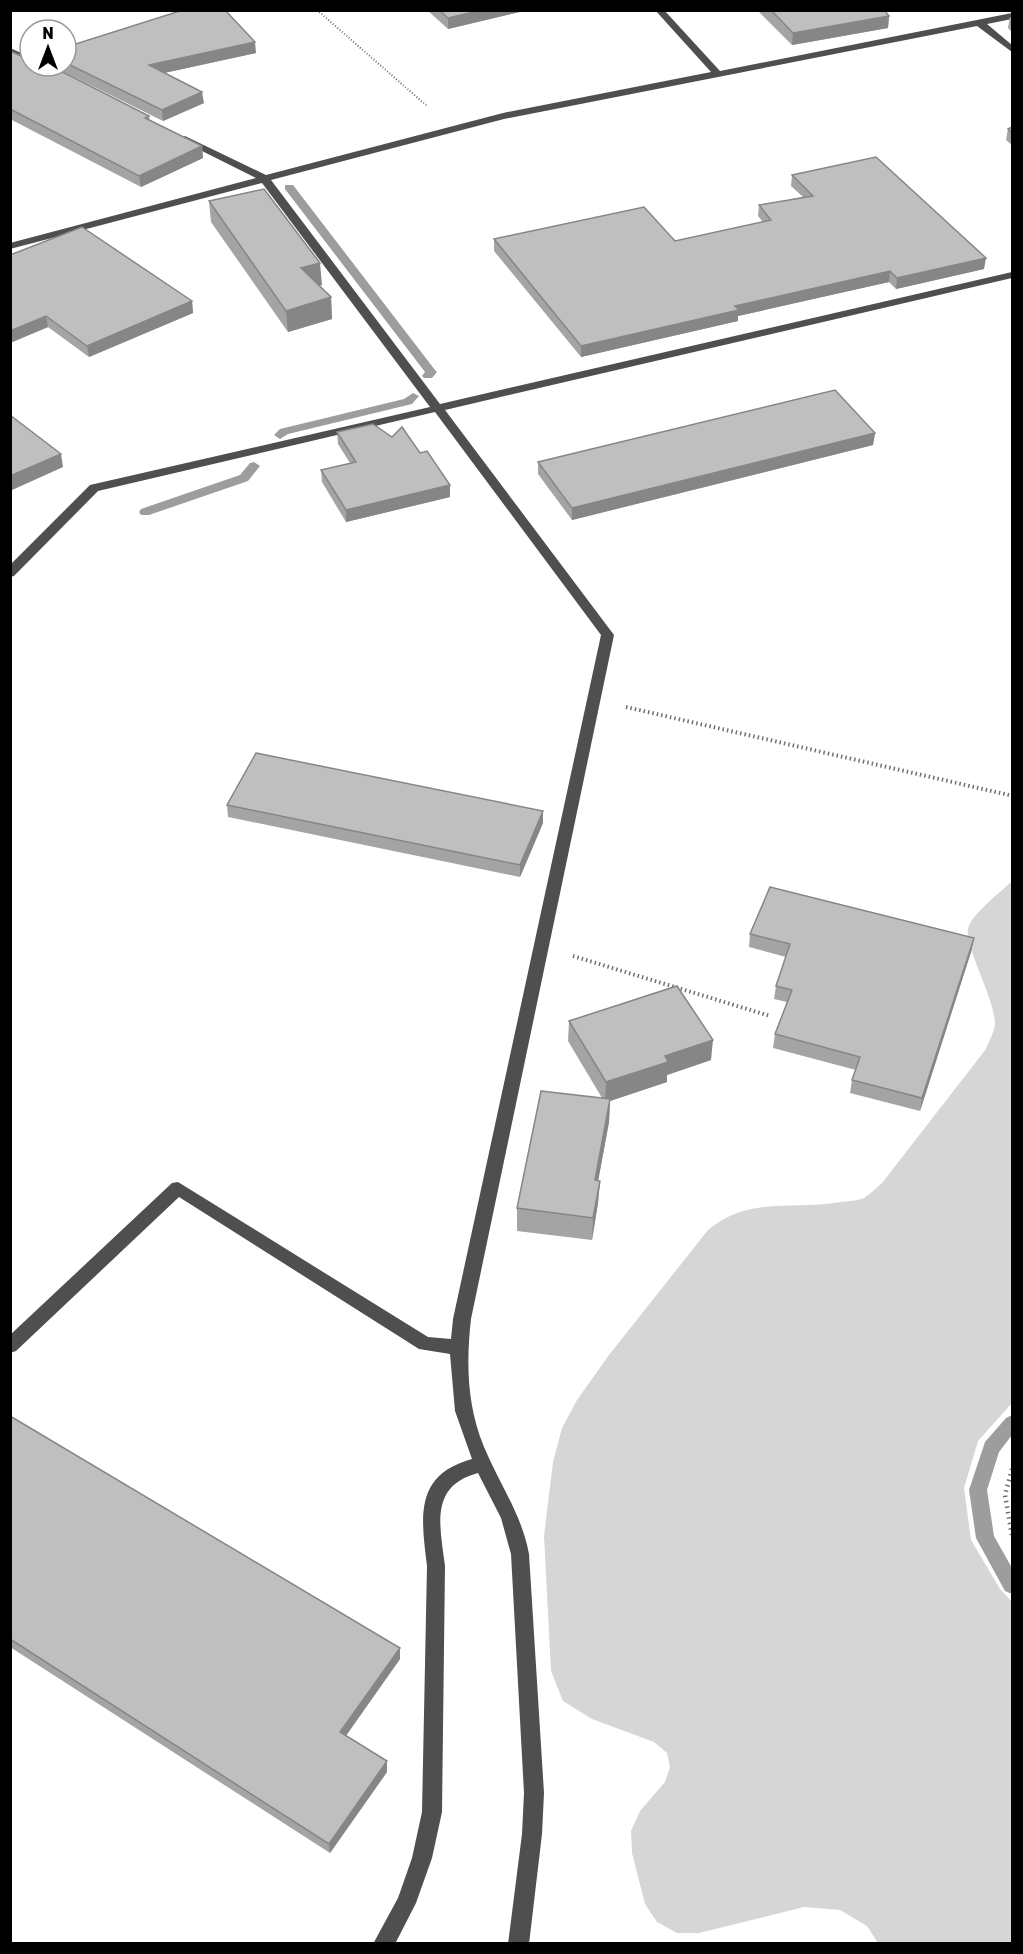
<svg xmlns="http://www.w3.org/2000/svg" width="1023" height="1954" font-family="Rubik,sans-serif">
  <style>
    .green { fill: #d6d6d6 }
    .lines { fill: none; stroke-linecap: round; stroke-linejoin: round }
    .stream { fill: #9d9d9d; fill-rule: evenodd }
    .path-far2 { stroke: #717171; stroke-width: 2; stroke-dasharray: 1 2; stroke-linecap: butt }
    .path-far1 { stroke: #717171; stroke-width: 4; stroke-dasharray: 1.5 3; stroke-linecap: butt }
    .path { stroke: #717171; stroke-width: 4.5; stroke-dasharray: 1.5 4; stroke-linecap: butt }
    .minor { fill: #4f4f4f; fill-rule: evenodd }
    .wall { fill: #a4a4a4 }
    .shaded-wall { fill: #868686 }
    .building { fill: #bfbfbf; stroke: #868686; stroke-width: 1.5 }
  </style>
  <rect width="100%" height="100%" fill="#fff"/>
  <path class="green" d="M1012,881V1403L978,1441L964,1488L971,1540L1000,1589L1012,1602V1943H878L867,1926L840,1910L804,1907L699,1933H677L657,1922L645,1904L632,1853L631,1831L640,1811L665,1782L670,1767L667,1753L654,1742L592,1719L563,1701L551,1671L544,1536L553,1462L562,1428L577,1400L609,1355L708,1230C750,1195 792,1211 841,1202C848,1201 857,1201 864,1198C870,1194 876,1188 882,1183L986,1049C989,1041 995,1031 995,1023C994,997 964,945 968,929C972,913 1001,892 1012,881Z"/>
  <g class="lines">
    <g class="stream">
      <path d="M285,185H293L435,370L437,372L432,378H424L422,376L425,372L285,189Z"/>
      <path d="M413,393L419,396L412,404L288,434L280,439L274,435L280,429L404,399Z"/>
      <path d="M254,462L260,466L248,481L149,515H141L139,512L141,509L240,475L250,463Z"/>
      <path d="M1012,1415V1435L999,1452L987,1490L994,1536L1012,1568V1594L1005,1591L976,1538L969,1490L985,1442L1006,1418Z"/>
    </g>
    <path class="path-far2" d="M317,10L427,106"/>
    <g class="path-far1">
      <path d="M626,707L1009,795"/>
      <path d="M573,956L770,1016"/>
    </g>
    <path class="path" d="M1012,1469L1005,1495L1012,1536"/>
    <g class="minor">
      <path d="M655,10H664L720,71L1012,13V19L987,24L1012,45V52L977,26L504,119L271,180L440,404L1012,272V278L445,410L614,635L471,1319C466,1363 467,1406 484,1447C499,1483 522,1515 529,1554L544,1793L542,1834L529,1944H508L522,1834L524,1793L511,1554L501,1518L478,1473C429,1486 440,1526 445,1566L442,1812L432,1858L416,1903L395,1944H373L398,1898L412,1858L422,1812L427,1566C421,1517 414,1475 472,1459L455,1411L450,1354L419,1349L179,1197L16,1351L10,1353V1335L172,1183L178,1182L428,1337L451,1339L453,1319L601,635L435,412L98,491L14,576L10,577V565L90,485L430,407L262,183L10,249V243L256,178L182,141L180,139L185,136L266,175L503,113L711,72Z"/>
      <path d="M10,48L30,57V64L10,55Z"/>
    </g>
  </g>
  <g class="wall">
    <path d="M427,10H528L448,29Z"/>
    <path d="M757,10H884L889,16L888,28L792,45Z"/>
    <path d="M1010,17H1012V32L1008,28Z"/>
    <path d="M66,47L256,53L164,73L204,103L163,121L52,66H66Z"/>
    <path d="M10,51L149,116L150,120L202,146L203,158L141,187L10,119Z"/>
    <path d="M1012,127V145L1006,140L1008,129Z"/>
    <path d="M792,175L984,269L896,289L889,282L738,316V321L581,357L494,251V239L675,241L763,222L758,216L759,205L803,197L791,186Z"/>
    <path d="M209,201L322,285L319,286L331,297L332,319L288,332L211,222Z"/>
    <path d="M10,255L192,301L193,313L89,357L48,327L10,343Z"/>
    <path d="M337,432L392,437L420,453L450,485V497L346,522L322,482L321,470L350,463L338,444Z"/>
    <path d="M875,433L873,445L572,520L538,474V462Z"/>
    <path d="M227,805L543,811V823L520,877L228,817Z"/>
    <path d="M750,934L974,938L971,952L920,1111L850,1093L852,1080L856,1070L773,1048L775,1034L787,1002L774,999L776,986L786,957L749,947Z"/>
    <path d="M569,1021L711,1060L667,1075V1082L610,1101L609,1122L598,1181H600L598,1203L592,1240L517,1231V1208L602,1098L568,1041Z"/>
    <path d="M10,1416L400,1648V1659L345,1736L387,1772L330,1853L10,1647Z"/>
  </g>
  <g class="shaded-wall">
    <path d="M482,10H528L448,29V18Z"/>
    <path d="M889,16L888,28L792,45L793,33Z"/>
    <path d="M255,42L256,53L150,76L149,65Z"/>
    <path d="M202,92L204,103L163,121L162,110Z"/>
    <path d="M202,146L203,158L141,187L139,176Z"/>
    <path d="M986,258L984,269L896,289L897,278Z"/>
    <path d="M320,263L322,285L303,290L301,268Z"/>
    <path d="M890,271L889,282L738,316V321L581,357V346L735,306Z"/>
    <path d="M331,297L332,319L288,332L286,311Z"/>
    <path d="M192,301L193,313L89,357L87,346Z"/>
    <path d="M46,316L48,327L10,343V331Z"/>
    <path d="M875,433L873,445L572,520V508Z"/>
    <path d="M61,454L63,467L10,491V476Z"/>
    <path d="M450,485V497L346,522V510Z"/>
    <path d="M543,811V823L520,877V865Z"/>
    <path d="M974,938L971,952L920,1111L922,1098Z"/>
    <path d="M713,1040L711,1060L667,1075V1082L610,1101L609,1122L594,1203L595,1180L605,1102L606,1082L665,1056Z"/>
    <path d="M600,1181L598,1203L592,1240L593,1218Z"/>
    <path d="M400,1648V1659L341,1743L340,1732Z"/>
    <path d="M387,1761V1772L330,1853L329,1844Z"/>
  </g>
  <g class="building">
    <path d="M183,10H225L255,42L149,65L202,92L162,110L66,63V47Z"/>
    <path d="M439,10H482L448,18Z"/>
    <path d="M771,10H884L889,16L793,33Z"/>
    <path d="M10,51L30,60V66H51L149,116L145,118L202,146L139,176L10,109Z"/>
    <path d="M1012,127V133L1008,129Z"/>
    <path d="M876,157L986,258L897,278L890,271L735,306L739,310L581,346L494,239L644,207L675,241L771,220L759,205L813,196L792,175Z"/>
    <path d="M264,189L320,263L301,268L331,297L286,311L209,201Z"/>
    <path d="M82,227L192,301L87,346L46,316L10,331V255Z"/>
    <path d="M835,390L875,433L572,508L538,462Z"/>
    <path d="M10,415L61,454L10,476Z"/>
    <path d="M373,424L392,437L402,427L420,453L427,451L450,485L346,510L321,470L356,462L337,432Z"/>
    <path d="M256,753L543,811L520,865L227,805Z"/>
    <path d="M770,887L974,938L922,1098L852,1080L860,1057L775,1034L792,990L776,986L790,944L750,934Z"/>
    <path d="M677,986L713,1040L665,1056L668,1062L606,1082L569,1021Z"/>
    <path d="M541,1091L610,1099L595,1180L600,1181L593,1218L517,1208Z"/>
    <path d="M10,1416L400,1648L340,1732L387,1761L329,1844L10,1639Z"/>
  </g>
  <rect width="1023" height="1954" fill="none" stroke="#000000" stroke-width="24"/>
  <g transform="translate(48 48)"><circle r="28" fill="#ffffff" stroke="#999999" stroke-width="1.5"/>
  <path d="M0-4.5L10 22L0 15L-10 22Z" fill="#000000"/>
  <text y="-9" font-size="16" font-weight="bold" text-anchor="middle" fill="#000000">N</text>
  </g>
</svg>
